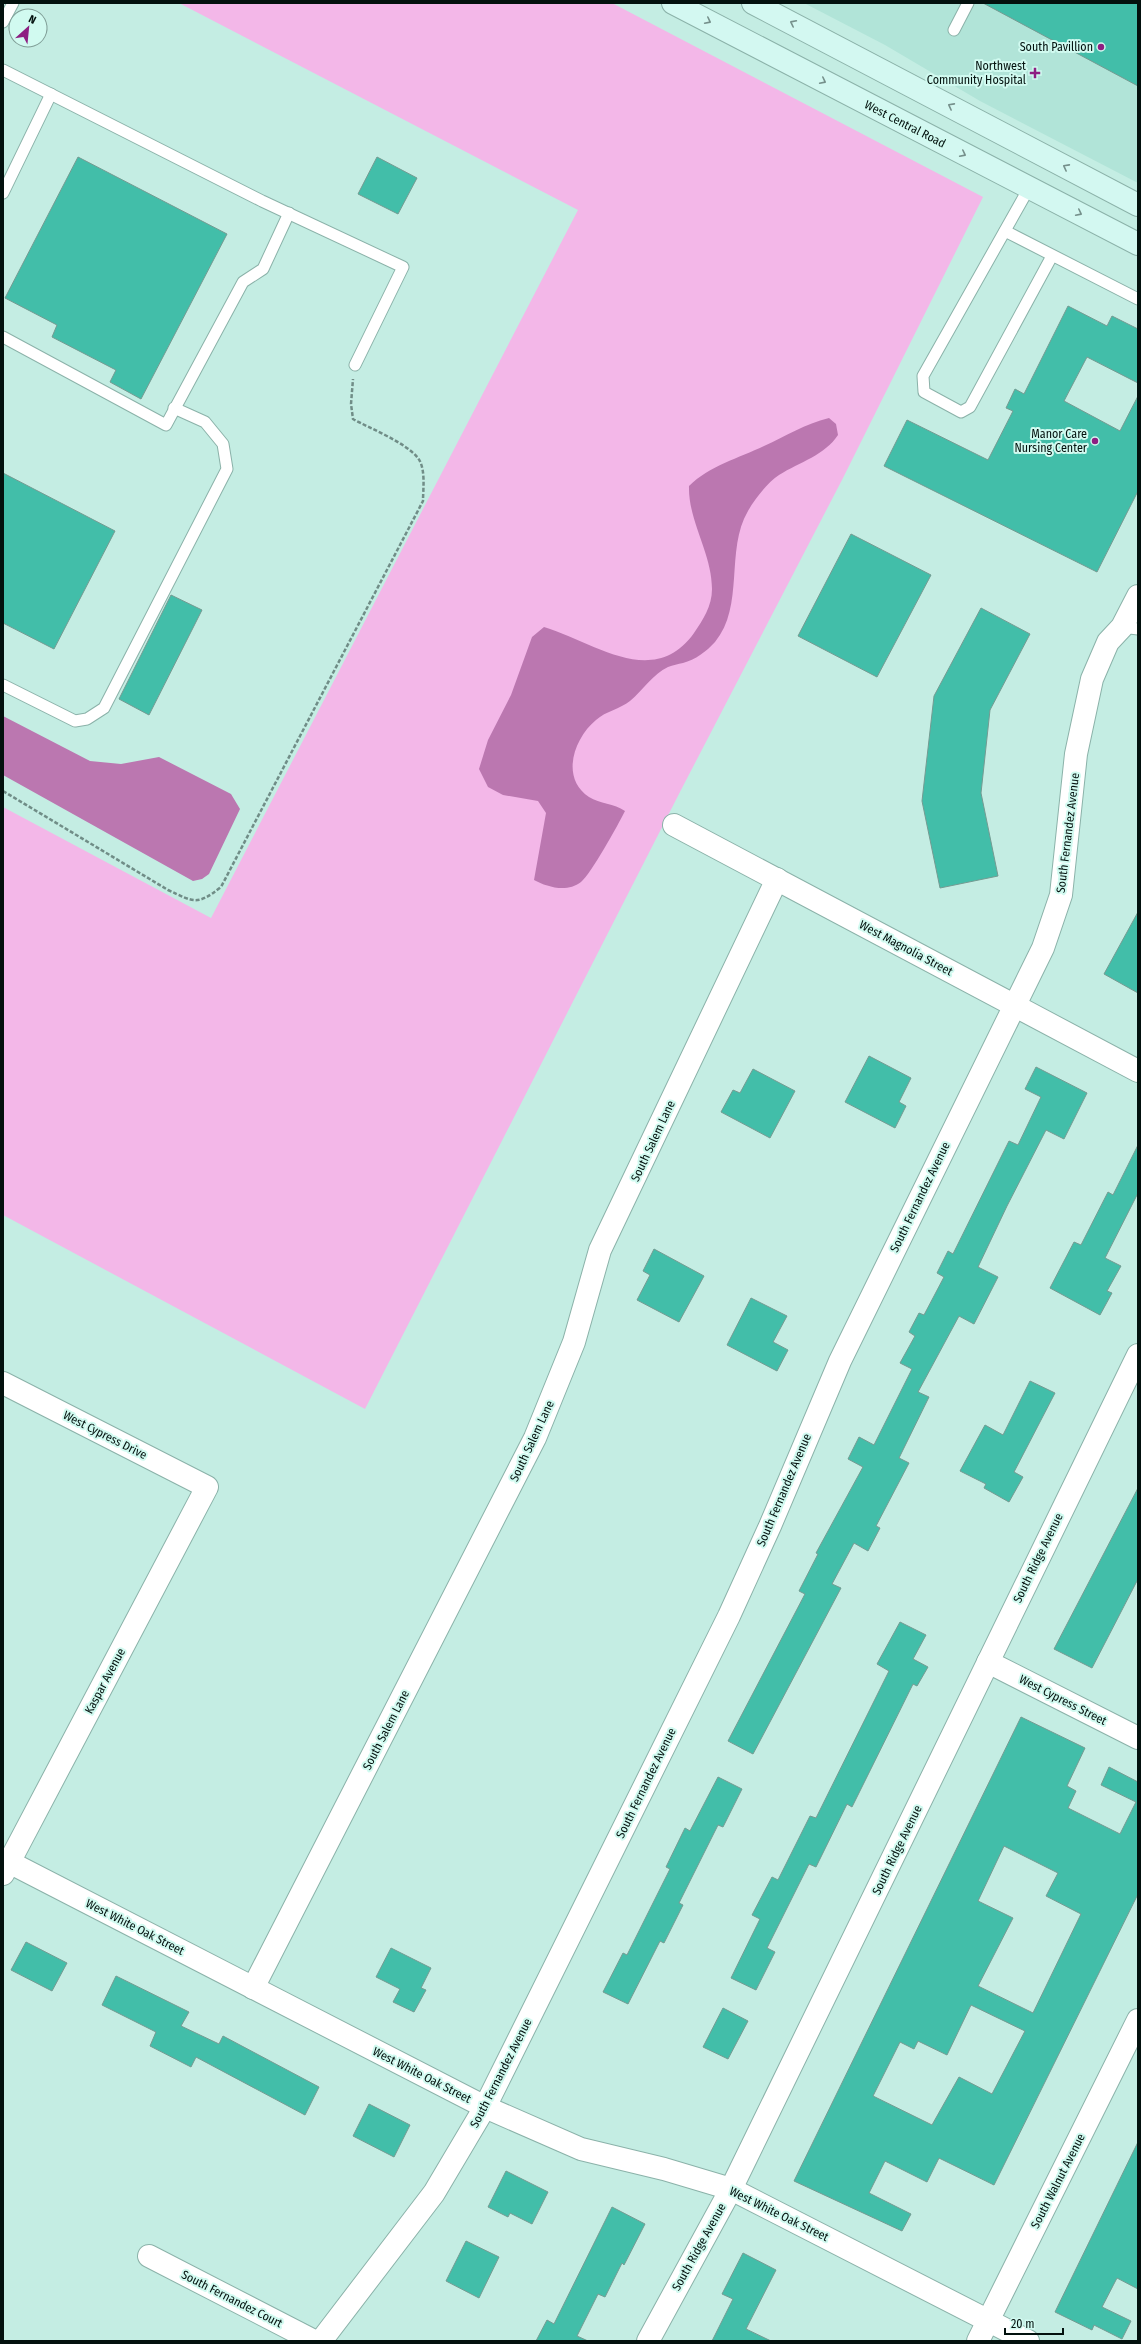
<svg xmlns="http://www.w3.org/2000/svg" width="1141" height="2344" font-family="'Fira Sans Condensed',sans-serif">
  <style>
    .built { fill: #b1e4d8 }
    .green { fill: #f3b7e8 }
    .water { fill: #bb77b0 }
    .building { fill: #42bea9; stroke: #749b92; fill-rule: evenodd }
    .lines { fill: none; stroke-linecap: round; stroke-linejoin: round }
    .lane-casing { stroke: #8bb2a9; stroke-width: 13 }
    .street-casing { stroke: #8bb2a9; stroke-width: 24 }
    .secondary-casing { stroke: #8bb2a9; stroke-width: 24 }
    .path { stroke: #708d87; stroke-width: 2.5; stroke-dasharray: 4 2; stroke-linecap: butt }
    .lane { stroke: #fff; stroke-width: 11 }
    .street { stroke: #fff; stroke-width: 22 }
    .secondary { stroke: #d3f8f1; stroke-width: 22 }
    .oneway { stroke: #75908b }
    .poi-dot { fill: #8d1f82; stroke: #d1faf0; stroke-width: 1.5 }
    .labels { text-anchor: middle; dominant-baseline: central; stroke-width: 4; stroke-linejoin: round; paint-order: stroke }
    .poi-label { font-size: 12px; fill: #03110e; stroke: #d1faf0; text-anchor: end }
    .street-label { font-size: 12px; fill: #03110e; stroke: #d1faf0 }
  </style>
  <rect width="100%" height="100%" fill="#c4ede3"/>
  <path class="built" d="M804,3H1138V183L980,101L885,45Z"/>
  <path class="green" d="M179,3H612L983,197L843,478L681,790L365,1409L3,1215V807L211,918L578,210Z"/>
  <g class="water">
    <path d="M829,418L836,424L838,435C825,455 800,462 779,475C768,482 754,500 748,511C725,550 745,606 715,642C707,651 695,660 683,663C678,664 673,665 668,667C653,674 643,690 630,701C620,709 606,711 596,720C574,738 560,778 589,797C600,804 614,803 625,811C618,825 591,874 581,882C567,893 547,887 534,880L546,813L538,801L503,795L488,787L479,769L488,740L511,695L532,637L544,627C594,642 653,690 694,633C703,620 712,606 712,589C712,553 688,521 689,486C709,466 739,458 764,446C786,436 805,424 829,418Z"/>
    <path d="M3,716L90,761L121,764L159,757L231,794L240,809L209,874L202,879L193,881L3,775Z"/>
  </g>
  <g class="building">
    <path d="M983,3H1138V86Z"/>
    <path d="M78,157L227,234L141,399L110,382L116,370L52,337L57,325L5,298Z"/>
    <path d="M377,157L417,178L398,214L358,194Z"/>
    <path d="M1068,306L1107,326L1112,316L1138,329V383L1087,357L1064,401L1120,431L1138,396V491L1097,572L884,466L907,420L988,460L1013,411L1006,408L1015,389L1024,394Z"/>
    <path d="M3,473L115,531L54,649L3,623Z"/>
    <path d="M851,534L931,575L877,677L798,636Z"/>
    <path d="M171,595L202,610L149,715L119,699Z"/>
    <path d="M981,608L1030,634L990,710L981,793L998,876L940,888L922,801L934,696Z"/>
    <path d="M1138,912V993L1104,974Z"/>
    <path d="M869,1056L911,1078L899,1102L906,1106L895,1128L845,1102Z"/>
    <path d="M1036,1067L1087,1093L1064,1139L1046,1130L1007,1206L978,1267L998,1277L974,1324L959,1316L918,1392L929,1397L899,1458L909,1463L876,1526L880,1528L868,1551L854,1543L832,1584L841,1588L753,1754L728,1741L805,1594L799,1591L818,1554L816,1553L863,1467L848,1459L859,1437L874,1445L912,1369L900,1363L915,1336L909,1332L919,1313L924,1315L944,1277L937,1273L948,1251L953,1254L1009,1141L1018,1145L1041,1097L1025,1089Z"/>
    <path d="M753,1069L795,1091L770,1138L721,1112L733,1090L740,1093Z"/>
    <path d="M1138,1145V1193L1105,1258L1121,1266L1107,1291L1112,1293L1100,1315L1050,1288L1074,1242L1081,1245L1108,1192L1113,1195Z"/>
    <path d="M654,1249L704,1276L679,1322L637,1300L650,1275L643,1271Z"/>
    <path d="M751,1298L787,1316L773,1342L788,1350L777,1371L727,1345Z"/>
    <path d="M1030,1381L1055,1393L1014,1472L1023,1477L1009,1502L984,1488L986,1484L960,1471L985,1425L1003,1435Z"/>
    <path d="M1138,1488V1579L1092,1668L1054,1649Z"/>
    <path d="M900,1622L926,1635L913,1659L928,1667L917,1686L913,1684L852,1807L847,1804L816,1867L809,1864L767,1948L775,1952L756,1990L731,1978L760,1919L752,1915L772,1877L778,1880L810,1816L816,1818L889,1671L877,1664Z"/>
    <path d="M1021,1717L1085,1748L1067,1786L1076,1791L1068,1808L1120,1834L1136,1802L1101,1785L1109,1767L1138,1782V1894L994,2185L939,2158L927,2182L885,2161L869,2193L911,2214L902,2231L794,2181ZM1004,1846L1058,1873L1046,1896L1081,1914L1033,2013L978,1986L1013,1918L978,1901ZM971,2005L1025,2031L992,2094L959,2077L932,2125L873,2096L900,2042L914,2049L918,2041L947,2055Z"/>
    <path d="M718,1777L742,1789L723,1827L718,1825L679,1903L683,1905L664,1943L660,1941L628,2004L603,1992L623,1953L627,1955L670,1869L666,1867L685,1828L690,1831Z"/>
    <path d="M26,1942L67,1963L52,1991L11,1970Z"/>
    <path d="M391,1948L431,1968L421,1988L426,1990L414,2012L393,2002L400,1989L376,1977Z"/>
    <path d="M116,1976L189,2012L181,2026L219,2044L223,2036L319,2087L305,2115L196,2057L191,2067L150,2046L156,2032L102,2005Z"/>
    <path d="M723,2008L748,2021L728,2059L703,2047Z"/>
    <path d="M369,2104L410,2125L394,2157L353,2136Z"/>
    <path d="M1138,2142V2289L1117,2278L1102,2307L1131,2321L1122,2339L1094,2325L1092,2330L1055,2312Z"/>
    <path d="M506,2171L548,2192L532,2224L510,2213L508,2217L488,2207Z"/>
    <path d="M612,2207L645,2224L624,2265L622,2263L605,2297L598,2294L577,2336L588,2341H536L547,2320L554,2324Z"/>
    <path d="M466,2241L499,2257L479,2298L446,2281Z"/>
    <path d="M743,2253L776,2270L746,2329L771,2341H712L733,2299L722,2294Z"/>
  </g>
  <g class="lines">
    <g class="lane-casing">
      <g id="lane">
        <path d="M3,22L13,3"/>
        <path d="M954,30L968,3"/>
        <path d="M3,70L262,201L403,267L355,365"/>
        <path d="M1029,188L923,376L924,392L961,412L970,407L1052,256"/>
        <path d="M3,193L51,94"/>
        <path d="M1005,231L1138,299"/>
        <path d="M3,337L166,425L243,282L263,269L289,213"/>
        <path d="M1122,627L1138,629"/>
        <path d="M3,685L75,721L87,719L104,708L227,469L223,444L205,422L174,408"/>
      </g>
    </g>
    <g class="street-casing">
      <g id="street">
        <path d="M674,825L1138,1071"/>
        <path d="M3,1383L207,1487L3,1874"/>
        <path d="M988,1662L1138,1738"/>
        <path d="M3,1859L485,2107L581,2149L664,2169L731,2189L1028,2341"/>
        <path d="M253,1988L535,1438L574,1342L600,1250L777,879"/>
        <path d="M149,2256L314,2341"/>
        <path d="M321,2341L434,2193L485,2107L729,1616L770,1526L840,1361L1043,948L1061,895L1076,754L1092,679L1108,642L1122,627L1138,596"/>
        <path d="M648,2341L731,2189L1138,1355"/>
        <path d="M978,2341L1138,2020"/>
      </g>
    </g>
    <g class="secondary-casing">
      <g id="secondary">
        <path d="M673,3L1138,244"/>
        <path d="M753,3L1138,205"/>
      </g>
    </g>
    <path class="path" d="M3,791L168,890C194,902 197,906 221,887L423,501C423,489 426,469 418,458C405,442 371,429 353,419L351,404L353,379"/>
    <use href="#lane" class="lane"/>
    <use href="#street" class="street"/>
    <use href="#secondary" class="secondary"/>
  </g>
  <defs><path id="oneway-chevron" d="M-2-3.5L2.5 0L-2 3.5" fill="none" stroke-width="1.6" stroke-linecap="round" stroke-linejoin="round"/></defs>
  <g class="oneway">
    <use href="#oneway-chevron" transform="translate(708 21) rotate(27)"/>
    <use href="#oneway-chevron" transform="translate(793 23) rotate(-153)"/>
    <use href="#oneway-chevron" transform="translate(823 81) rotate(27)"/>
    <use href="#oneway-chevron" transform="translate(951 106) rotate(-152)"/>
    <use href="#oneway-chevron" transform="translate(963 154) rotate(27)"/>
    <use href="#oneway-chevron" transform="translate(1066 167) rotate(-152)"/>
    <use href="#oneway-chevron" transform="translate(1079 213) rotate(27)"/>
  </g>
  <g class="poi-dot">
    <circle cx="1101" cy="47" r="4"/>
    <path d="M1033 67h4v4h4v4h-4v4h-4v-4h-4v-4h4z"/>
    <circle cx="1095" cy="441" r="4"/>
  </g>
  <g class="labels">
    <g class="poi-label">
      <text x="1093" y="47">South Pavillion</text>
      <text x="1026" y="66">Northwest<tspan x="1026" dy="14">Community Hospital</tspan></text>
      <text x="1087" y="434">Manor Care<tspan x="1087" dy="14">Nursing Center</tspan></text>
    </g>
    <g class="street-label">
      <text transform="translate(905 124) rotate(27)">West Central Road</text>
      <text transform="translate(1068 833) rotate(-83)">South Fernandez Avenue</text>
      <text transform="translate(906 948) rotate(28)">West Magnolia Street</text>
      <text transform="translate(653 1141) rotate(-65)">South Salem Lane</text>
      <text transform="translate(920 1197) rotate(-64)">South Fernandez Avenue</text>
      <text transform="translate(105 1435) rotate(27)">West Cypress Drive</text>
      <text transform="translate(532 1441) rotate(-65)">South Salem Lane</text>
      <text transform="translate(784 1490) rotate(-67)">South Fernandez Avenue</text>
      <text transform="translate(1038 1558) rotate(-64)">South Ridge Avenue</text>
      <text transform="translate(105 1681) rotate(-62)">Kaspar Avenue</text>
      <text transform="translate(1063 1700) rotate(27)">West Cypress Street</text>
      <text transform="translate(386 1730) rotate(-63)">South Salem Lane</text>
      <text transform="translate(646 1783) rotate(-64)">South Fernandez Avenue</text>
      <text transform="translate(897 1850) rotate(-64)">South Ridge Avenue</text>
      <text transform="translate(135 1927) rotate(27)">West White Oak Street</text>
      <text transform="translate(501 2073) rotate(-63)">South Fernandez Avenue</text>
      <text transform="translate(422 2075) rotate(27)">West White Oak Street</text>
      <text transform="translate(1058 2181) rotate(-63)">South Walnut Avenue</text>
      <text transform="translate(779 2214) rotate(26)">West White Oak Street</text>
      <text transform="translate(699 2247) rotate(-61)">South Ridge Avenue</text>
      <text transform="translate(232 2299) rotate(27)">South Fernandez Court</text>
    </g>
  </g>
  <rect width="1141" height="2344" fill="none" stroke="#03110e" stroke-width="8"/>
  <g transform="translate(28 28) rotate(27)"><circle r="19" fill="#d1faf0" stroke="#7f9d96"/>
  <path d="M0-3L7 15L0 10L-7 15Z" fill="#8d1f82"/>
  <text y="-6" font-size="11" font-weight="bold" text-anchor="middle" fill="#03110e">N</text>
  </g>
  <path d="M1005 2328v6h58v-6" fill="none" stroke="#03110e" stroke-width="2"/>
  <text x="1011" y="2328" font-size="12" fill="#03110e" stroke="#d1faf0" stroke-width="3" paint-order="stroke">20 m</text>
</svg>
